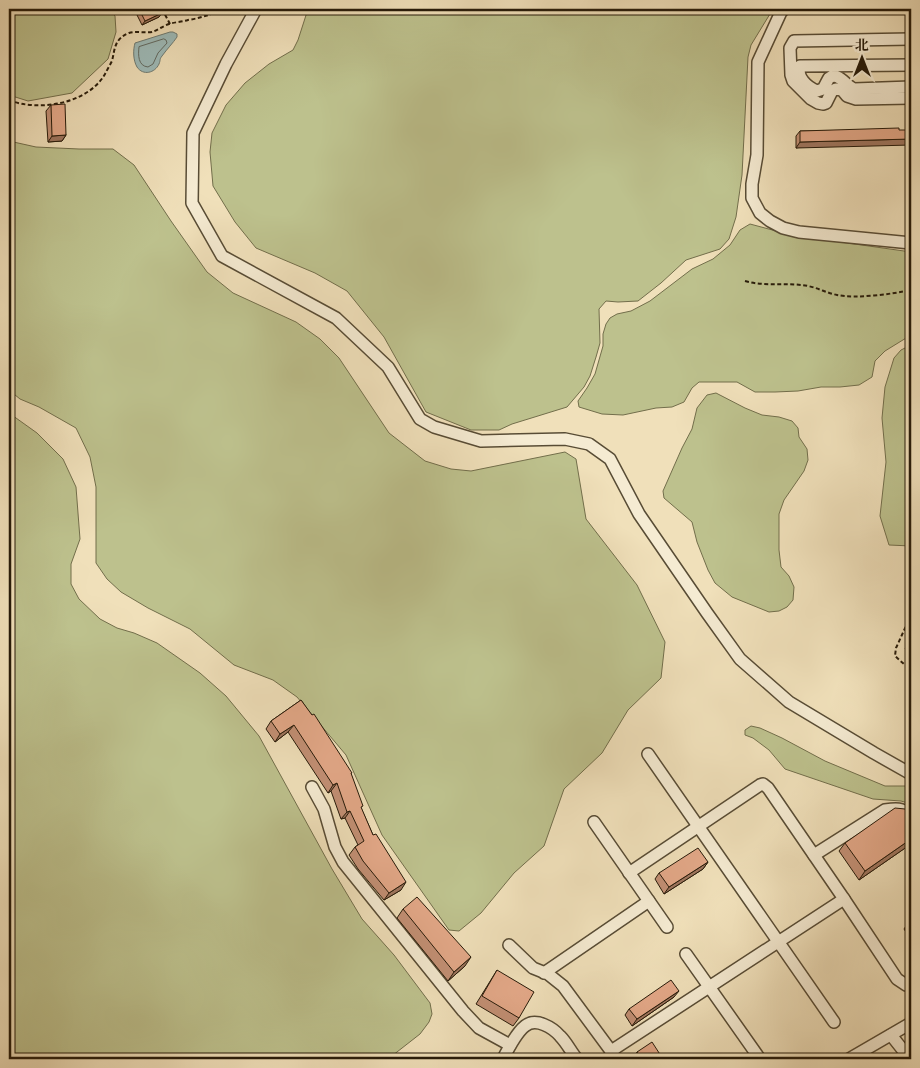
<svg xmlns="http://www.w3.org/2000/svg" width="920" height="1068" font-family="'EB Garamond','Noto Serif SC',serif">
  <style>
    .green { fill: #bdc18d; stroke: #726e4b }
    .water { fill: #9ebbb9; stroke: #6e7b73 }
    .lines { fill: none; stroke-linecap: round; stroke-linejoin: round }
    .shore { stroke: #626a61; stroke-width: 1 }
    .minor-casing { stroke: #584c35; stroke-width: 14 }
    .path { stroke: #261a09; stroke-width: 2; stroke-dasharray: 4 2.5; stroke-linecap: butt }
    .minor { stroke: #f5ebd2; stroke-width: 11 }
    .wall { fill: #c39075; stroke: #261a09 }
    .shaded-wall { fill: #9f765f; stroke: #261a09 }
    .building { fill: #e3a888; stroke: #261a09 }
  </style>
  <rect width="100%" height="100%" fill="#f0e0ba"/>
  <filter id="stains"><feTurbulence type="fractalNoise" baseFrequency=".004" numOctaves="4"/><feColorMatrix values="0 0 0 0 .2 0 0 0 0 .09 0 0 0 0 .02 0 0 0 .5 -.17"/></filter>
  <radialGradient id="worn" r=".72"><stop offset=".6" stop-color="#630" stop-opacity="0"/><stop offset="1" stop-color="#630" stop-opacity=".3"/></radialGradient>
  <g class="green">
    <path d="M9,9H110L115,16L116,32L108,59L72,93L28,101L9,95Z"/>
    <path d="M308,9H773L751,45L748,57L742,175L736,217L729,239L720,249L686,260L661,283L638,301L618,302L606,301L599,309L600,343L596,357L590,376L584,387L567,407L512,424L499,430H471L426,412L384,337L347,291L315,273L256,248L235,222L213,186L210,152L212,133L226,105L245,83L269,64L293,50L298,40Z"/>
    <path d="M9,141L36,147L79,149H113L134,165L171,221L207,272L233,293L296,322L320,339L339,358L389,433L425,461L451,469L471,471L565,452L576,459L586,519L637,585L665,642L661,678L628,710L602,753L564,789L544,846L514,873L481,913L459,931L449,930L382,835L346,755L297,697L273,680L234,665L190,629L148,608L121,592L107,579L96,563V487L90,457L76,428L39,407L20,399L9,390Z"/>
    <path d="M750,224L791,235L911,252V335L885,351L875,361L872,377L859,385L840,387H821L798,391L775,392H755L737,382H699L692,388L684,402L672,407L656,408L623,415L602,414L579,407L578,401L587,388L595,374L603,346V334L606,324L610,318L617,314L631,311L650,301L692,269L713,259L730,245L740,230Z"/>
    <path d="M909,346H911V546L889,545L880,516L886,462L882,418L885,387L894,358L901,350Z"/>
    <path d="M716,393L745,408L762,415L779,417L792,421L798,428L799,437L807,449L808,460L804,471L784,500L779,514V550L781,567L789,576L794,587L793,600L787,607L779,611L769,612L732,597L715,583L708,570L697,542L692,522L664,498L663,491L682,448L692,429L697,408L707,395Z"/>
    <path d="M9,413L37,433L63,459L76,487L80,539L71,564V584L79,599L100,619L117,628L134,633L157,643L200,673L226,696L259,736L332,869L362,919L394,955L430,1003L432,1014L429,1022L420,1034L388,1059H9Z"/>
    <path d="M751,726L760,728L782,738L825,761L885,786H906L911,789V804L901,801L873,799L785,769L769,750L753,738L745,735V730Z"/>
  </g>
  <path class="water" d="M170,32H173L177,34V37C173,43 167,49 162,56C159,60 161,59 159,64C155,73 143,76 137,67C133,60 133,50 135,43Z"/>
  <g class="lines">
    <path class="shore" d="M164,39L166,40L167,43L158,53L153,64L148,67C138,66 138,55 139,47Z"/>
    <g class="minor-casing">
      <g id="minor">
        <path d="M256,9L226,64L193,133L192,203L222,256L336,318L388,367L420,419L434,427L481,441L565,439L589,444L610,459L639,514L707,613L740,659L789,702L874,753L911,774"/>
        <path d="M784,9L781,12L758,62L757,155L752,184V198L760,213L770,221L783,228L799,232L911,243"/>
        <path d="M911,39L794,41L790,48L791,75L793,81L811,99L818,103L823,104L826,103L832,91L836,89L842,90L847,96L856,99L911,98"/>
        <path d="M911,65L800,66C796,77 807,87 817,91L823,89C825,86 827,81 829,78C838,71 846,86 854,89L911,87"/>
        <path d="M648,754L834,1022"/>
        <path d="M312,787L324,809L335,847L343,862L463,1011L479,1028L510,1045"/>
        <path d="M594,822L667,927"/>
        <path d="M814,855L885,810C897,808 901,808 911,815"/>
        <path d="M629,873L760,785L763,784L768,788L844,899L897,979L906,985H911"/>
        <path d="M509,945L533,968L548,974L563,986L611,1051L616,1059"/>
        <path d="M686,954L760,1059"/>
        <path d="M544,973L649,901"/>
        <path d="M891,1035L910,1059"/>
        <path d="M611,1051L844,899"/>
        <path d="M503,1059C508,1049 516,1033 525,1026C536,1017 553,1028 560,1036C567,1043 571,1052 577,1059"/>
        <path d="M849,1059L911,1023"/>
      </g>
    </g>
    <g class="path">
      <path d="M162,9L170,24"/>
      <path d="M9,100C38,112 88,104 105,74C107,70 110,65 112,61C115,49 114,39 129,33C136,31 144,33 152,32C158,30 163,26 169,24C175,22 182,22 188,20C201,18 212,14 224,9"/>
      <path d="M745,281C766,287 787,282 808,286C818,288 827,293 837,295C857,299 892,294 911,290"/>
      <path d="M911,615L896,648L895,656L905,665L911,667"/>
    </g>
    <use href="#minor" class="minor"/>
  </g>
  <g class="wall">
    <path d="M139,9H160L159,17L142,25L136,13Z"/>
    <path d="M51,105L66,135L62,141L48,142L46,111Z"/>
    <path d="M899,130L796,148V136L800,131Z"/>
    <path d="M911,639V653L905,649Z"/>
    <path d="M301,700L351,774L361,808L373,835L401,890L384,900L358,869L349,855L355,847L358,845L345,818L341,819L331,791L328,793L288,732L275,742L266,729L271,721Z"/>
    <path d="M911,817V844L859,880L839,851L845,843Z"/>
    <path d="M708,862L703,869L664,894L655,879L659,873Z"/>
    <path d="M403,909L465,966L448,981L397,918Z"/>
    <path d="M911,921V940L904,929L908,923Z"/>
    <path d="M497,970L519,1018L513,1026L476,1004Z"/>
    <path d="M674,997L632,1026L625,1015L629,1009Z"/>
    <path d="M637,1052L663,1059H633L632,1058Z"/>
  </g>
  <g class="shaded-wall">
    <path d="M162,13L159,17L142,25L145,21Z"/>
    <path d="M66,135L62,141L48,142L52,136Z"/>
    <path d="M911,139V145L796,148L800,142Z"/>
    <path d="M294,725L288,732L275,742L280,734Z"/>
    <path d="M337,783L331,791L328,793L333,785Z"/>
    <path d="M350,811L345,818L341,819L347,812Z"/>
    <path d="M911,839V844L859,880L865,871Z"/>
    <path d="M708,862L703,869L664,894L669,887Z"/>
    <path d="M406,882L401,890L384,900L389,893Z"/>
    <path d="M471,957L465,966L448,981L454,972Z"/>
    <path d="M679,991L674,997L632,1026L637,1019Z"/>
  </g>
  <g class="building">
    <path d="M139,9H160L162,13L145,21Z"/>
    <path d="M65,104L66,135L52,136L51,105Z"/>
    <path d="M899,128V130H911V139L800,142V131Z"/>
    <path d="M301,700L312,715L314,714L352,773H351L363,806L361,807L373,835L376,834L406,882L389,893L363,861L355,847L364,841L350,811L347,812L337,783L333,785L294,725L280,734L271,721Z"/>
    <path d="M895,808L905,809L911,817V839L865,871L845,843Z"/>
    <path d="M698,848L708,862L669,887L659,873Z"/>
    <path d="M417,897L471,957L454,972L403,909Z"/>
    <path d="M911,921V927L908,923Z"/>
    <path d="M497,970L534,992L519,1018L482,996Z"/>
    <path d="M671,980L679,991L637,1019L629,1009Z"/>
    <path d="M652,1042L663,1059H642L637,1052Z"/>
  </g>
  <rect width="920" height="1068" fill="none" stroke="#f0e0ba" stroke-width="30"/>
  <rect x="10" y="10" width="900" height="1048" fill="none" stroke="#261a09" stroke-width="2.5"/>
  <rect x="15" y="15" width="890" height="1038" fill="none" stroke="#261a09"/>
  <g transform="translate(862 58)" stroke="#f5ebd2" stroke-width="4" paint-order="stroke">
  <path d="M0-4L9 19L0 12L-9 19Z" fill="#261a09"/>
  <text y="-8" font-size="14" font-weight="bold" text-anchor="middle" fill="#261a09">北</text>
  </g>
  <rect width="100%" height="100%" filter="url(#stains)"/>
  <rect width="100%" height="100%" fill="url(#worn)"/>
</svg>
